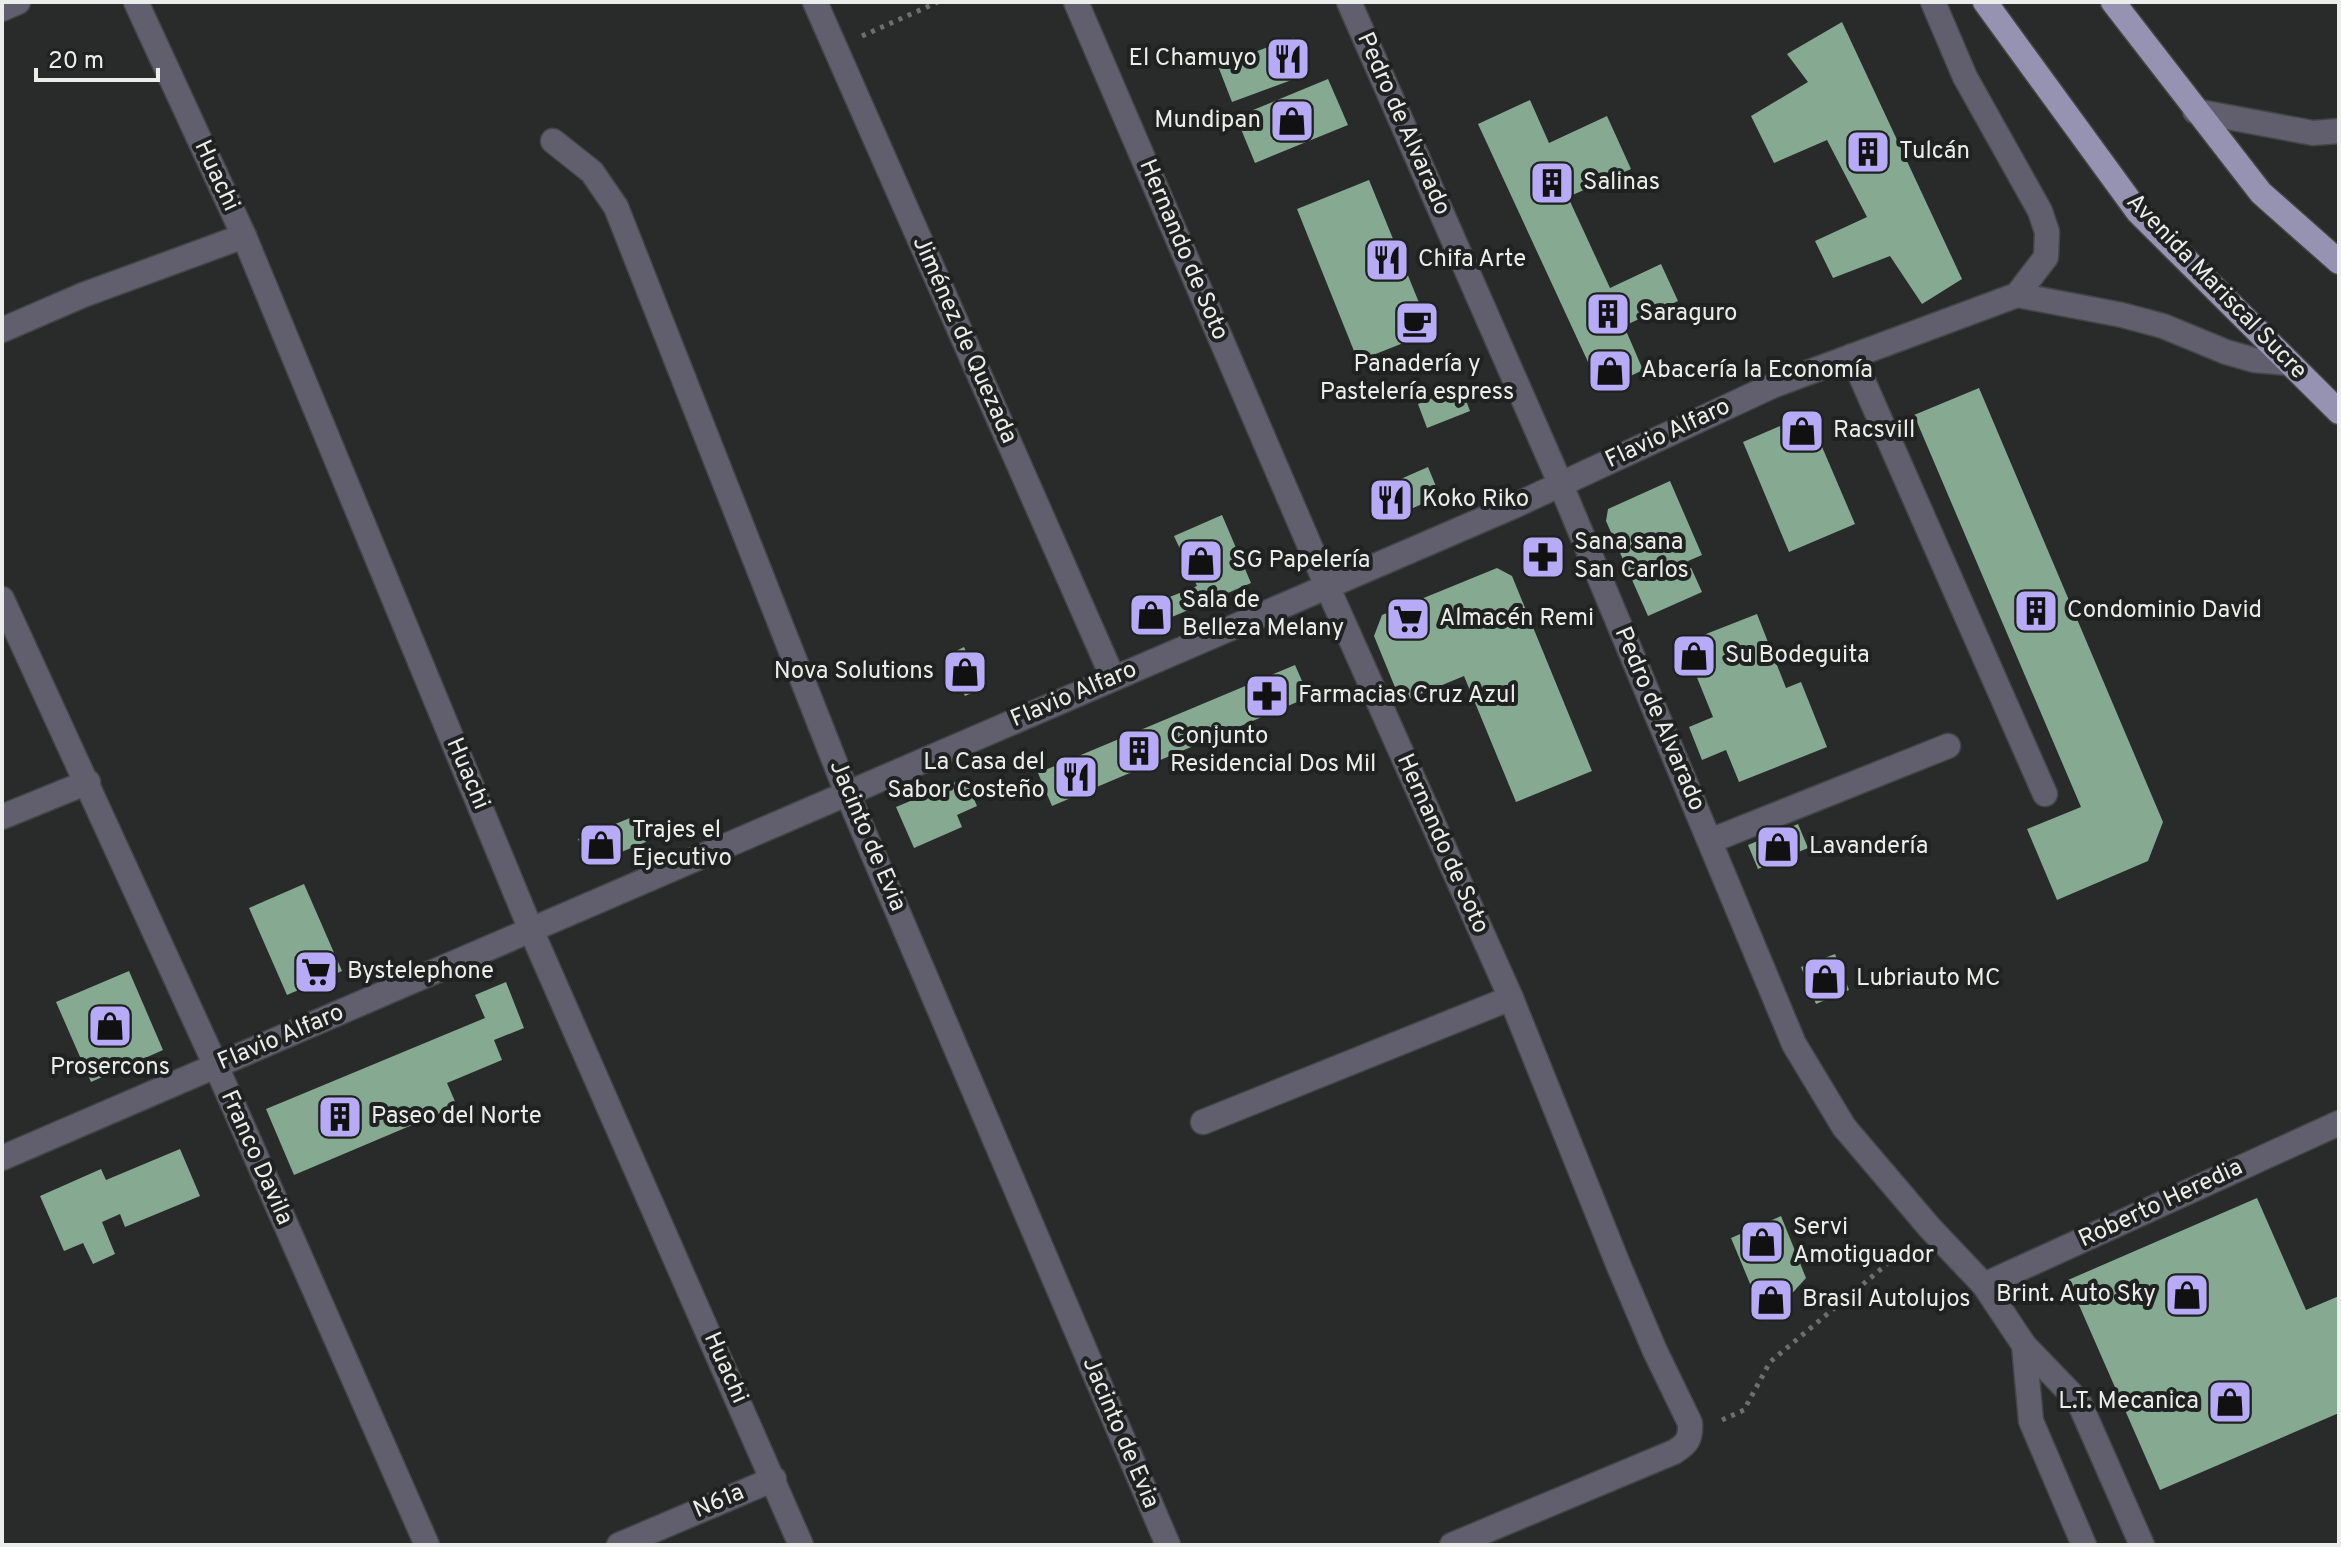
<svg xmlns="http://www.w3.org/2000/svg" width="2341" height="1547" font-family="Overpass,sans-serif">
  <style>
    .building { fill: #85aa91 }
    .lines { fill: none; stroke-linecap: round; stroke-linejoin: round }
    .minor-casing { stroke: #434644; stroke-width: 27 }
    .major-casing { stroke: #434644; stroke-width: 27 }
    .path { stroke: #6d6f6d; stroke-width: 5; stroke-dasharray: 4 6; stroke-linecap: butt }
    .minor { stroke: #615f6e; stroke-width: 24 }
    .major { stroke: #9692b2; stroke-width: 24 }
    .labels { text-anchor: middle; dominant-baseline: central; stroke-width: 8; stroke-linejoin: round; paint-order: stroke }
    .poi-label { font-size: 24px; fill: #ebedeb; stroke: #1f2220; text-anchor: start }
    .street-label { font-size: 24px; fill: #ebedeb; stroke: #1f2220 }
  </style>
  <rect width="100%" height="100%" fill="#282b29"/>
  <g class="building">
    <path d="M1842,22L1962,279L1922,304L1890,256L1833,278L1815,241L1867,217L1827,140L1774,163L1751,116L1808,82L1787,54Z"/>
    <path d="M1294,37L1308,74L1232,102L1218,66Z"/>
    <path d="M1328,79L1348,125L1255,163L1236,117Z"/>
    <path d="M1530,100L1549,143L1607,116L1631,169L1568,197L1610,288L1661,264L1678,301L1624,326L1643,370L1601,390L1478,124Z"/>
    <path d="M1369,180L1431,332L1358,361L1297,209Z"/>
    <path d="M1461,387L1470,411L1427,428L1418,404Z"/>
    <path d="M1979,388L2163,822L2148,861L2057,900L2027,829L2081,807L1914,415Z"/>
    <path d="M1808,414L1855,524L1789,552L1743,442Z"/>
    <path d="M1428,467L1440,496L1384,521L1371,492Z"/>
    <path d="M1670,481L1702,555L1688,561L1702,592L1648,616L1606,521L1608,509Z"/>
    <path d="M1222,515L1251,583L1137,632L1130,613L1197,586L1174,536Z"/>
    <path d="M1497,568L1512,576L1592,771L1516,802L1464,676L1401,702L1374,636L1382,615Z"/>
    <path d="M1757,614L1786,688L1801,682L1827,747L1739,782L1726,750L1702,760L1689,727L1713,717L1683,643Z"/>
    <path d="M964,647L983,688L965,696L946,656Z"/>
    <path d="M1295,665L1309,697L1052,806L1038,773Z"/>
    <path d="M965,778L977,806L957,815L962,827L914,848L896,807Z"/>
    <path d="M635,816L646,842L589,865L578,839Z"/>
    <path d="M1798,824L1808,848L1758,869L1748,845Z"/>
    <path d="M304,884L342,971L287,995L249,908Z"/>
    <path d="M1835,954L1849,990L1816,1004L1801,967Z"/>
    <path d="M129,971L163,1050L91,1082L56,1002Z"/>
    <path d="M506,982L524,1028L494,1040L502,1060L447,1083L457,1106L294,1175L266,1109L485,1018L475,995Z"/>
    <path d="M180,1149L200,1196L125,1227L120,1214L102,1222L115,1254L93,1264L83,1243L64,1251L40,1196L101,1169L106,1180Z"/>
    <path d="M2257,1198L2306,1310L2339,1296V1413L2160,1490L2068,1280Z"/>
    <path d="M1781,1216L1806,1278L1766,1322L1731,1238Z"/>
  </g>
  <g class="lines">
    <g class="minor-casing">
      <g id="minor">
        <path d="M136,2L244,236L531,930L801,1545"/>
        <path d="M815,2L1113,678"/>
        <path d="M1076,2L1327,586L1511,998L1618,1264L1655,1351L1690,1423C1691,1439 1687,1444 1674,1452L1452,1545"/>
        <path d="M1349,2L1561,485L1794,1044L1844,1127L1930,1228L1984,1285L2024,1345L2079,1402L2142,1545"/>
        <path d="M2,9L18,2"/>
        <path d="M2195,111L2313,133L2339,131"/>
        <path d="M553,141L592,172L616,207L847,793L1168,1545"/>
        <path d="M2017,295L2122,315L2163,326L2226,352L2254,360L2289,363"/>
        <path d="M2,330L83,295L244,236"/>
        <path d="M1852,356L2045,794"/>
        <path d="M2,599L216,1066L427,1545"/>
        <path d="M2,817L88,782"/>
        <path d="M1710,841L1948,746"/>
        <path d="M1203,1122L1511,998"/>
        <path d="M2,1158L1514,506L1772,386L2017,295L2046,257L2047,232L2040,211L1965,77L1933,2"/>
        <path d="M1984,1285L2339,1123"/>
        <path d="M2024,1345L2031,1421L2084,1545"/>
        <path d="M619,1545L774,1479"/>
      </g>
    </g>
    <g class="major-casing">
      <g id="major">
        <path d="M1985,2L2138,212L2339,412"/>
        <path d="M2113,2L2261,193L2339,262"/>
      </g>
    </g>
    <g class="path">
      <path d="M862,36L938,2"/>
      <path d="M1722,1420L1744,1410L1770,1362L1905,1249"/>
    </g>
    <use href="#minor" class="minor"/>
    <use href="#major" class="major"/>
  </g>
  <defs>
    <g id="restaurant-square" transform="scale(2.3)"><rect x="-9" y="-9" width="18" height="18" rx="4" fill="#b7abf8" stroke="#1f2220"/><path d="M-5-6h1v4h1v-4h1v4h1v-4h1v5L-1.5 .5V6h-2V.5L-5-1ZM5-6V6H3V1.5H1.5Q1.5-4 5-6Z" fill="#111"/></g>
    <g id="shop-square" transform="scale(2.3)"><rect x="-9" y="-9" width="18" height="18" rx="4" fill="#b7abf8" stroke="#1f2220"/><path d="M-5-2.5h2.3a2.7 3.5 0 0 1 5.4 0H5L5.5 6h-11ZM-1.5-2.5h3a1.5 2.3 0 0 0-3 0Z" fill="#111"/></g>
    <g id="building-square" transform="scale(2.3)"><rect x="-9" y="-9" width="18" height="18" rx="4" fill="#b7abf8" stroke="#1f2220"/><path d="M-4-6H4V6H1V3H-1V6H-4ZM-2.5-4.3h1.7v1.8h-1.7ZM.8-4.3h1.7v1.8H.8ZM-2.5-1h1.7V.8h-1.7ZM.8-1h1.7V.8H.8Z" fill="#111"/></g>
    <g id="cafe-square" transform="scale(2.3)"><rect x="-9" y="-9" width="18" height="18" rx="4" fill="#b7abf8" stroke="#1f2220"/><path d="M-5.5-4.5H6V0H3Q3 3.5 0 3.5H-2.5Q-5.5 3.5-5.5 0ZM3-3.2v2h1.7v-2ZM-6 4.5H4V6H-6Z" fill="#111"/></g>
    <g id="pharmacy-square" transform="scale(2.3)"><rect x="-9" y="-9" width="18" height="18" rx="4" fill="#b7abf8" stroke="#1f2220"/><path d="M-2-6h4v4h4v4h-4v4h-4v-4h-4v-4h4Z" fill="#111"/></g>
    <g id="supermarket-square" transform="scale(2.3)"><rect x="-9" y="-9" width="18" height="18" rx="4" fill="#b7abf8" stroke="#1f2220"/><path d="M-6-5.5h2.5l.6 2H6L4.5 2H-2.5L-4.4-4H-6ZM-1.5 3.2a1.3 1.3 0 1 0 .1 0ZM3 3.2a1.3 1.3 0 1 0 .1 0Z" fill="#111"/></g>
  </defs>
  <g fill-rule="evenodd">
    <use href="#restaurant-square" x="1288" y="59"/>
    <use href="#shop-square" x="1292" y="121"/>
    <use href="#building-square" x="1868" y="152"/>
    <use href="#building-square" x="1552" y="183"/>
    <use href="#restaurant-square" x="1387" y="260"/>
    <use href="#building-square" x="1608" y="314"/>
    <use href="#cafe-square" x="1417" y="323"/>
    <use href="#shop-square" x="1610" y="371"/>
    <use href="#shop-square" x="1802" y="431"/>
    <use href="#restaurant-square" x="1391" y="500"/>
    <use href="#pharmacy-square" x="1543" y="557"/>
    <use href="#shop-square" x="1201" y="561"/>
    <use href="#building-square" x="2036" y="611"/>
    <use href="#shop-square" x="1151" y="615"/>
    <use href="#supermarket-square" x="1408" y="619"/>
    <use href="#shop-square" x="1694" y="656"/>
    <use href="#shop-square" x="965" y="672"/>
    <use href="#pharmacy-square" x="1267" y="696"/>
    <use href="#building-square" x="1139" y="751"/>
    <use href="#restaurant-square" x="1076" y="777"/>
    <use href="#shop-square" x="601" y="845"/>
    <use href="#shop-square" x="1778" y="847"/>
    <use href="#supermarket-square" x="316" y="972"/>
    <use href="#shop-square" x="1825" y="979"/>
    <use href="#shop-square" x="110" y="1026"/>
    <use href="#building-square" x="340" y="1117"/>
    <use href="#shop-square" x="1762" y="1242"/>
    <use href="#shop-square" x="2187" y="1295"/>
    <use href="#shop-square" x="1771" y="1300"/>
    <use href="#shop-square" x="2230" y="1402"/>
  </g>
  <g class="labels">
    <g class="poi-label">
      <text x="1257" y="59" text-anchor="end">El Chamuyo</text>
      <text x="1261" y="121" text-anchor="end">Mundipan</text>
      <text x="1899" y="152">Tulcán</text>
      <text x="1583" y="183">Salinas</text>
      <text x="1418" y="260">Chifa Arte</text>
      <text x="1639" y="314">Saraguro</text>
      <text x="1417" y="365" text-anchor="middle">Panadería y<tspan x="1417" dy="28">Pastelería espress</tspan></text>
      <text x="1641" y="371">Abacería la Economía</text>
      <text x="1833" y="431">Racsvill</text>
      <text x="1422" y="500">Koko Riko</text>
      <text x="1574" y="543">Sana sana<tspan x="1574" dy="28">San Carlos</tspan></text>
      <text x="1232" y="561">SG Papelería</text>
      <text x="1182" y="601">Sala de<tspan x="1182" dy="28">Belleza Melany</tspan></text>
      <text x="2067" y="611">Condominio David</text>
      <text x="1439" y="619">Almacén Remi</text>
      <text x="1725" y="656">Su Bodeguita</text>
      <text x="934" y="672" text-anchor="end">Nova Solutions</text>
      <text x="1298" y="696">Farmacias Cruz Azul</text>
      <text x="1170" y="737">Conjunto<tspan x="1170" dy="28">Residencial Dos Mil</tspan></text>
      <text x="1045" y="763" text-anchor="end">La Casa del<tspan x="1045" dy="28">Sabor Costeño</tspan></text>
      <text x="632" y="831">Trajes el<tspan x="632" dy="28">Ejecutivo</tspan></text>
      <text x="1809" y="847">Lavandería</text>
      <text x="347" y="972">Bystelephone</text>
      <text x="1856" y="979">Lubriauto MC</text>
      <text x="110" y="1068" text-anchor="middle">Prosercons</text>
      <text x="371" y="1117">Paseo del Norte</text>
      <text x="1793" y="1228">Servi<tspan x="1793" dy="28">Amotiguador</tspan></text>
      <text x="2156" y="1295" text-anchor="end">Brint. Auto Sky</text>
      <text x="1802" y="1300">Brasil Autolujos</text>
      <text x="2199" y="1402" text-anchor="end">L.T. Mecanica</text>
    </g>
    <g class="street-label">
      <text transform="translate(1403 124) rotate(66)">Pedro de Alvarado</text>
      <text transform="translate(216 176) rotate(65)">Huachi</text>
      <text transform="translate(1183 250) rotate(67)">Hernando de Soto</text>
      <text transform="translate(2216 287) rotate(46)">Avenida Mariscal Sucre</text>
      <text transform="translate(964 340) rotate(66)">Jiménez de Quezada</text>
      <text transform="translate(1668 434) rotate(-25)">Flavio Alfaro</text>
      <text transform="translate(1074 695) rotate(-23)">Flavio Alfaro</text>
      <text transform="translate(1659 719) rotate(67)">Pedro de Alvarado</text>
      <text transform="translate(467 774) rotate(67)">Huachi</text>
      <text transform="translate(867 836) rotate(67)">Jacinto de Evia</text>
      <text transform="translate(1442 844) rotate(66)">Hernando de Soto</text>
      <text transform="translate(281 1038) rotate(-23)">Flavio Alfaro</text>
      <text transform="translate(256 1158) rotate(66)">Franco Davila</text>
      <text transform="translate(2161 1204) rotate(-25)">Roberto Heredia</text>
      <text transform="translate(725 1368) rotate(66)">Huachi</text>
      <text transform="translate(1120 1433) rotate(67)">Jacinto de Evia</text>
      <text transform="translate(719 1502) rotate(-23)">N61a</text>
    </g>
  </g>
  <rect width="2341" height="1547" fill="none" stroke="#ebedeb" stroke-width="8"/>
  <path d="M36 68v12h122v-12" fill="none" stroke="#ebedeb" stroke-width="4"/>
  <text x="48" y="68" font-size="24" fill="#ebedeb" stroke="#1f2220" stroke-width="6" paint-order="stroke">20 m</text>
</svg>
